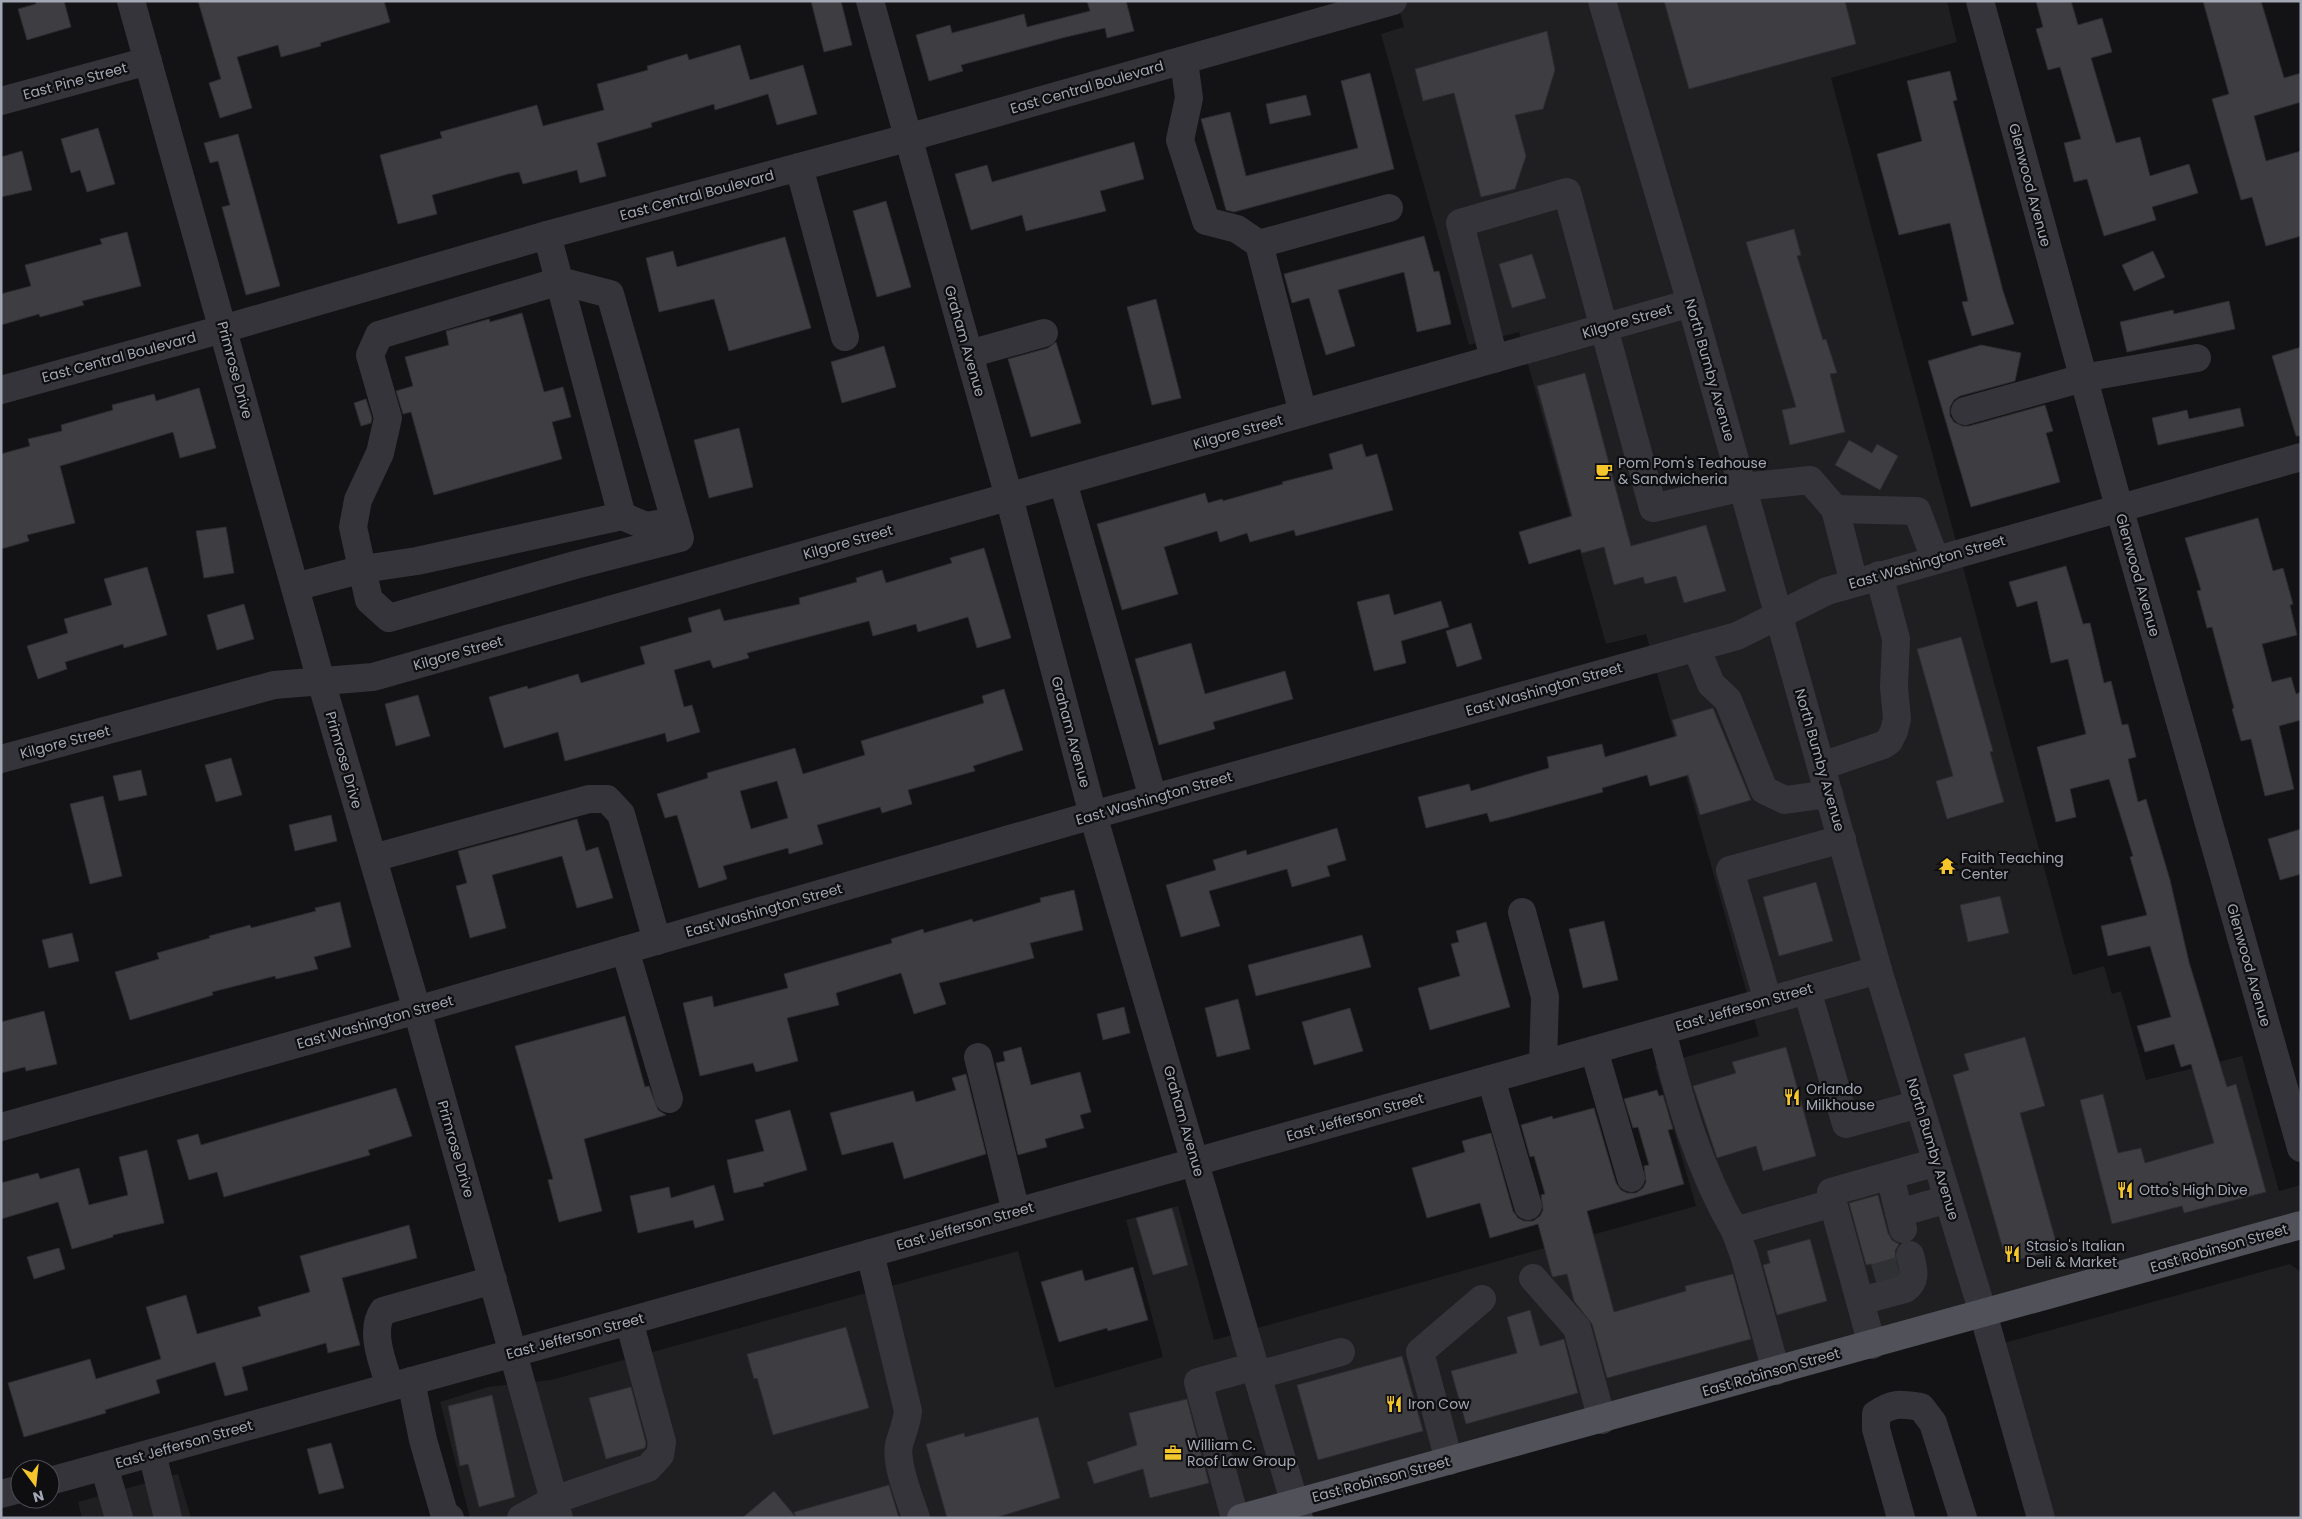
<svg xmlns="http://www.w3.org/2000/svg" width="2302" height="1519" font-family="Poppins,sans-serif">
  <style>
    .built { fill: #1f1f22 }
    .building { fill: #3d3d42; stroke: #2d2d31; fill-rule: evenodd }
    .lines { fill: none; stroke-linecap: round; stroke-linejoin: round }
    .minor-tunnel { stroke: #303135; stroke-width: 28; stroke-dasharray: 28 14; stroke-linecap: butt }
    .minor { stroke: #34343a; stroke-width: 28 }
    .major { stroke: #505159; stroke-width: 28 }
    .labels { text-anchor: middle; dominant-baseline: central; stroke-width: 4.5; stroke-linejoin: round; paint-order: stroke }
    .street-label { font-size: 14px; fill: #a4a8b5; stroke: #0e0e10 }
    .poi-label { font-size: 14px; fill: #a4a8b5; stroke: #0e0e10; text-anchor: start }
  </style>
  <rect width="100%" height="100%" fill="#131315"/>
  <g class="built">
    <path d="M1397,1H1947L1957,42L1831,78L2073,975L2104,966L2112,994L2121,991L2146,1080L2242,1056L2279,1191L2301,1185V1220L1242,1518H470L440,1402L488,1387L551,1380L1018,1251L1055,1388L1163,1357L1126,1220L1178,1206L1214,1340L1696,1206L1655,1066L1759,1036L1646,634L1606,644L1519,332L1469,345L1381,34L1404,27Z"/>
    <path d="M2290,1264L2301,1272V1518H2041L1993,1346Z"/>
    <path d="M178,1474L191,1518H82L78,1502Z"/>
  </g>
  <g class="building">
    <path d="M35,1H64L71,27L27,40L18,9L36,4Z"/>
    <path d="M198,1H384L390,22L320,43L321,46L281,57L278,45L237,57L252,108L220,118L209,83L221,79Z"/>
    <path d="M811,1H841L852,45L824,52Z"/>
    <path d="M1087,1H1126L1134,31L1107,38L1105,28L1066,37L961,65L963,71L929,81L916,35L950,25L952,33L1024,14L1027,27L1090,11Z"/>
    <path d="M1664,1H1845L1856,44L1689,89Z"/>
    <path d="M2036,1H2071L2078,25L2102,18L2112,52L2091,58L2116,143L2140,137L2150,176L2189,164L2198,193L2152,207L2156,220L2104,236L2087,179L2074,182L2064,143L2081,139L2060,67L2048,70L2036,29L2043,27Z"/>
    <path d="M2203,1H2261L2284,78L2301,73V102L2254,116L2266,161L2301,151V236L2266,246L2252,197L2241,200L2212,99L2229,94Z"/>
    <path d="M1547,31L1555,70L1543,109L1515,115L1526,156L1515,189L1481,197L1454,93L1423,101L1415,69Z"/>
    <path d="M740,45L750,80L803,65L817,114L777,125L768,94L715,110L714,104L651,123L652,127L597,143L606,176L580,183L577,170L523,184L519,172L508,174L432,195L437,214L398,224L380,155L442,138L440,132L537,105L543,126L604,110L597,84L648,70L647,66L687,54L689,60Z"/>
    <path d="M1950,71L1957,100L1953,101L2003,291L2014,324L1972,336L1962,302L1968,301L1950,223L1899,235L1877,154L1922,141L1907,81Z"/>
    <path d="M1370,73L1394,169L1234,212L1226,210L1201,119L1230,112L1246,176L1358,148L1341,81Z"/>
    <path d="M1306,95L1311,115L1270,124L1266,104Z"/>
    <path d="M98,128L115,184L87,192L80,170L71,173L61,139Z"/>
    <path d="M238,134L280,286L246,295L222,207L230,205L218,161L210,163L204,143Z"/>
    <path d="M1134,142L1144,179L1100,191L1106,211L1026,231L1022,215L971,230L955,174L987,165L992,182Z"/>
    <path d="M22,151L32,190L1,197V157Z"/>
    <path d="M886,201L911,287L877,297L853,211Z"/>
    <path d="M1794,229L1801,255L1797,256L1823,340L1826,339L1837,373L1830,374L1845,432L1790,445L1782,410L1796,407L1746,242Z"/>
    <path d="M127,232L141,286L82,301L84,305L40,317L39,314L1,325V294L31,286L25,265L102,244L100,239Z"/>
    <path d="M1424,236L1434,272L1439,271L1451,324L1417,332L1404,272L1338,290L1355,346L1326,355L1309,298L1292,303L1284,274Z"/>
    <path d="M785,237L811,328L729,351L714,299L659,312L646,258L673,251L677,267Z"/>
    <path d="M2153,251L2165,277L2134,291L2122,265Z"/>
    <path d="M1532,254L1546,298L1512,308L1499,264Z"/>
    <path d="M1156,299L1181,398L1152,405L1127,307Z"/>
    <path d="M2229,301L2235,329L2127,352L2120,322L2173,310L2174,314Z"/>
    <path d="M522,313L544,392L563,387L571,417L552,422L562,459L434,495L411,412L403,414L396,391L413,386L405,357L449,345L446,331L489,319L490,322Z"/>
    <path d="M1056,342L1081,423L1031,437L1008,359L1048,348Z"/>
    <path d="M1981,345L2021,353L2015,381L1960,396L1954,400L1950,407V416L1954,422L1962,426H1969L2045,405L2053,431L2046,433L2060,482L1971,507L1928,361Z"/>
    <path d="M884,346L896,387L842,403L831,362Z"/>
    <path d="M2301,347V436H2296L2272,356Z"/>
    <path d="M1585,373L1631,546L1706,525L1726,591L1684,603L1676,576L1645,584L1643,577L1614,585L1604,547L1582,553L1580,549L1529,564L1519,532L1572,516L1537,386Z"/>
    <path d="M199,388L216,448L180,458L173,432L60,466L75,523L27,535L29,541L1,549V454L30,446L28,439L62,431L61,425L113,410L112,405L154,394L156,401Z"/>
    <path d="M366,399L372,418L371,423L361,426L354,403Z"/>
    <path d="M2240,408L2244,426L2158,445L2152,418L2187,410L2189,419Z"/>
    <path d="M739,428L753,487L709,498L694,440Z"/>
    <path d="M1849,440L1872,453L1877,444L1898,456L1880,490L1835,465Z"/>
    <path d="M1362,444L1366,457L1377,454L1393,510L1296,536L1294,530L1250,542L1247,533L1220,542L1217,531L1164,547L1178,594L1122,610L1097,524L1205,493L1208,503L1222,499L1223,501L1283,484L1282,482L1333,469L1329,454Z"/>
    <path d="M2258,518L2273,571L2283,568L2293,604L2290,605L2297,635L2262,644L2272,682L2291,677L2296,694L2301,692V720L2279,726L2294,789L2265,796L2251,739L2241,741L2232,709L2234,708L2212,627L2207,628L2197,591L2201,590L2185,538Z"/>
    <path d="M226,527L234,573L204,578L196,531Z"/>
    <path d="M984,548L1011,638L977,648L968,617L918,632L916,624L873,636L869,621L747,653L749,658L713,668L710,660L674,670L684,707L692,705L700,732L667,742L665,733L565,761L558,732L504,748L489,697L527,686L528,689L578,674L581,683L645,664L640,647L692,632L688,618L720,609L724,621L800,604L799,598L857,582L856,578L882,570L886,583L952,563L950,558Z"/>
    <path d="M2066,566L2083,624L2090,623L2104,683L2111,681L2122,725L2128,724L2136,757L2128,759L2138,802L2146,799L2170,880L2189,962L2227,1087L2236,1084L2266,1192L2184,1213L2182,1206L2112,1224L2080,1100L2103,1094L2118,1153L2141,1148L2145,1163L2214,1143L2191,1064L2181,1067L2174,1044L2145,1052L2137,1026L2171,1017L2150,946L2108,956L2101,926L2147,915L2130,857L2133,856L2109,779L2070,789L2076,817L2056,822L2037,747L2086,734L2068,659L2051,663L2037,601L2017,607L2009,582Z"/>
    <path d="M147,567L167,635L124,648L123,644L65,662L67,669L38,679L27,646L68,633L64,619L112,605L104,579Z"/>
    <path d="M1389,594L1394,615L1441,601L1449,627L1401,641L1406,663L1374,671L1357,602Z"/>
    <path d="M244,604L254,639L217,650L207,615Z"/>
    <path d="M1471,623L1482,659L1457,667L1446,631Z"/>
    <path d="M1961,637L1993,751L1990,752L2004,802L1947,819L1936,781L1953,776L1917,649Z"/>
    <path d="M1191,643L1205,694L1285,671L1293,699L1213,722L1215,729L1159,745L1135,659Z"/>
    <path d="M1004,689L1023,750L973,766L975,771L908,790L912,804L882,813L880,807L817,825L823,844L789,854L788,848L723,866L727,879L699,888L677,815L665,818L657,794L708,778L707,773L795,748L803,774L865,755L861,741L984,703L982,696ZM777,781L788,818L751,829L740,791Z"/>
    <path d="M418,695L430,736L396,746L385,704Z"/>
    <path d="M1713,708L1751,800L1700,815L1688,775L1650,786L1647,775L1602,788L1603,792L1507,818L1490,822L1487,813L1426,828L1418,797L1469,784L1471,791L1549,768L1547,757L1602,744L1605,757L1677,736L1672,720Z"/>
    <path d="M231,758L242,795L216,802L205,765Z"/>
    <path d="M141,770L147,795L119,801L113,776Z"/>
    <path d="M103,796L122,876L90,884L70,804Z"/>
    <path d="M331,815L337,841L295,851L289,825Z"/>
    <path d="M577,819L586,851L598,847L613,898L577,908L562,856L492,875L506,928L470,938L456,886L467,883L458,851Z"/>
    <path d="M1337,828L1346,860L1327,866L1330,876L1292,887L1287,869L1209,891L1220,926L1181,937L1166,885L1216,870L1213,860L1246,850L1247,855Z"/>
    <path d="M2301,829V874L2280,880L2268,839Z"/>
    <path d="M1816,882L1833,941L1779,956L1763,897Z"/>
    <path d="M1074,890L1083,930L1030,943L1034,958L939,983L946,1004L914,1014L901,973L836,993L839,1005L787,1018L798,1061L756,1072L753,1063L700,1076L683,1003L712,996L714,1007L788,988L784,974L892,943L891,939L923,929L924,933L972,919L973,922L1041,902L1040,898Z"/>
    <path d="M2000,896L2009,933L1968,942L1960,905Z"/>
    <path d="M340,902L351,947L314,957L318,969L276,979L275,976L212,992L213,995L130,1020L115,972L159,959L157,953L210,938L209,936L250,925L251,928L316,911L315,908Z"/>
    <path d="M1604,921L1618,980L1583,988L1569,929Z"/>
    <path d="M1486,922L1510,1007L1430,1030L1418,988L1460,976L1451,944L1459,942L1456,931Z"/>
    <path d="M72,933L79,961L49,968L42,940Z"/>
    <path d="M1362,935L1371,967L1256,996L1248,965Z"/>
    <path d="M1238,999L1250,1049L1217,1057L1205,1008Z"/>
    <path d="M1124,1007L1130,1033L1103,1040L1097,1014Z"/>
    <path d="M1350,1008L1363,1051L1314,1065L1302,1022Z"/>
    <path d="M44,1011L57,1064L26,1071L25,1067L1,1073V1022Z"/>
    <path d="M625,1016L645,1087L649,1086L658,1110L666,1115L584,1139L602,1211L559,1222L548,1180L553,1179L515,1046Z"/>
    <path d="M2025,1037L2045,1106L2020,1113L2058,1249L2007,1263L1953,1075L1969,1070L1964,1054Z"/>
    <path d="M1021,1047L1031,1085L1080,1072L1091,1112L1080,1115L1084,1128L1045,1139L1047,1147L1018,1155L996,1063L1005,1061L1003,1052Z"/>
    <path d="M1786,1047L1816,1156L1763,1171L1756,1146L1717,1158L1693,1086L1736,1073L1732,1062Z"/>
    <path d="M966,1074L986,1154L904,1179L893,1142L842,1155L830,1113L913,1091L916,1102L956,1090L952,1078Z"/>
    <path d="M396,1088L412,1136L368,1150L370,1155L224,1197L217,1172L189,1180L177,1140L198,1134L201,1145Z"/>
    <path d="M1657,1090L1659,1096L1663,1095L1673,1129L1668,1130L1684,1184L1587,1211L1614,1312L1686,1291L1685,1286L1733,1274L1751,1339L1607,1378L1592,1324L1574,1301L1567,1274L1553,1277L1552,1276L1538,1224L1490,1238L1480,1203L1427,1218L1412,1168L1465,1152L1462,1141L1491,1133L1513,1211L1518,1218L1524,1221H1533L1540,1216L1543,1210L1541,1195L1545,1194L1534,1156L1530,1157L1521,1125L1552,1116L1553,1119L1594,1108L1616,1183L1621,1190L1627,1193H1636L1643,1188L1646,1182L1644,1166L1649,1165L1638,1127L1633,1128L1624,1099Z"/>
    <path d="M790,1110L807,1170L763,1183L764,1186L734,1193L727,1160L764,1151L755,1120Z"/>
    <path d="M147,1150L164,1223L113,1235V1237L72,1249L58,1202L1,1219V1183L38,1173L40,1179L79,1168L89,1205L128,1195L119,1157Z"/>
    <path d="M714,1185L724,1220L695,1228L693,1220L638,1233L630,1196L669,1187L671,1198Z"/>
    <path d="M1878,1195L1888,1233L1892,1240L1899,1244L1895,1251L1898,1275L1876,1281L1872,1264L1866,1265L1849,1203Z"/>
    <path d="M1172,1208L1188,1265L1153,1275L1136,1218Z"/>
    <path d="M409,1225L417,1258L342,1278L360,1345L328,1353L326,1343L242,1367L248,1390L225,1396L215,1362L156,1380L160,1393L105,1410L106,1413L24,1437L8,1383L90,1359L96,1379L161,1359L146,1307L186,1295L197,1334L261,1316L258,1307L310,1292L300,1256Z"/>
    <path d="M1810,1239L1827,1301L1777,1315L1763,1265L1770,1263L1767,1251Z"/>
    <path d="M59,1248L65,1269L34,1279L27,1257Z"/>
    <path d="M1133,1267L1148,1320L1108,1331L1107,1328L1059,1342L1041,1282L1082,1270L1085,1281Z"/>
    <path d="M1530,1310L1540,1346L1564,1339L1578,1393L1466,1424L1451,1371L1517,1353L1507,1317Z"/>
    <path d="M846,1327L869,1408L773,1435L757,1378L754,1379L747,1354Z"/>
    <path d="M1402,1356L1423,1431L1318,1460L1297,1385Z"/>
    <path d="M631,1387L646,1443L645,1448L606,1459L589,1398Z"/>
    <path d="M492,1395L515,1497L479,1507L468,1464L460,1466L448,1406Z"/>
    <path d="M1187,1399L1209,1483L1150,1498L1143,1469L1094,1484L1087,1462L1137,1445L1129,1413Z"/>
    <path d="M1038,1417L1060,1498L995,1518H947L926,1444L964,1433L965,1437Z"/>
    <path d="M331,1443L344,1488L319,1494L307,1449Z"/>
    <path d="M889,1485L899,1518H742L774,1491L795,1516L794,1512Z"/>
  </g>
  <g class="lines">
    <path class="minor-tunnel" d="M1875,1278L1899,1271"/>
    <g class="minor">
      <path d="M131,1L321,681L417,1010L559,1518"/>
      <path d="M870,1L1009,497L1093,815L1299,1518"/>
      <path d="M1602,1L1691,303L1878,970L1983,1313L2041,1518"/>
      <path d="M1980,1L2119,507L2301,1148"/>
      <path d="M1184,61L1189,98L1180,140L1206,221L1237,229L1259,244L1303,413"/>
      <path d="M1,101L148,61"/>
      <path d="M799,167L845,337"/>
      <path d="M547,235L622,516"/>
      <path d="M1259,244L1389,208"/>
      <path d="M560,281L610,294L680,538L575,565L389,618L369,600L353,527L358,500L380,453L388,418L370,355L379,335Z"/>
      <path d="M969,354L1044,333"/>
      <path d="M1494,359L1460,223L1567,192L1653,508L1743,487L1810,480L1835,509"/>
      <path d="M1,390L223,329L547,235L907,138L1393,1"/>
      <path d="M1965,411L2083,378L2197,358"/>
      <path d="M1063,482L1153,798"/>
      <path d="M1854,583L1835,509L1917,511L1935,559"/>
      <path d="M295,587L363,569L417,561L622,516L646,526L675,521"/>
      <path d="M1696,647L1711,684L1728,700L1764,790L1785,800L1829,794"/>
      <path d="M1,759L274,685L373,677L1691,303"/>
      <path d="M1822,766L1883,745L1889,741L1894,731L1897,719L1894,687L1896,639L1879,575"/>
      <path d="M373,858L589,799H607L621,814L657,941"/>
      <path d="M1522,912L1545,997L1543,1064"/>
      <path d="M625,950L669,1099"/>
      <path d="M1807,990L1846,1124L1919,1104"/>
      <path d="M1768,1001L1730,870L1842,839"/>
      <path d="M1662,1031C1681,1104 1697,1165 1735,1231L1833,1203L1831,1192L1937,1162"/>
      <path d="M1594,1050L1631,1178"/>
      <path d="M978,1057L1016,1212"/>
      <path d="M1491,1079L1528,1206"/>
      <path d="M1,1127L417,1010L1093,815L1737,636L1827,591L2301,457"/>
      <path d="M1890,1176L1903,1229"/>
      <path d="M1833,1203L1872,1345"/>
      <path d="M1899,1213L1948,1199"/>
      <path d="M1735,1231L1744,1255L1776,1371"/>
      <path d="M870,1253L908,1411C907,1423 902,1433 899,1445C895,1464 910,1499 916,1518"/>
      <path d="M1533,1278L1577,1328L1602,1420"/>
      <path d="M1860,1301L1905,1289C1918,1280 1913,1268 1910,1255"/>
      <path d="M1258,1375L1341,1352"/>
      <path d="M411,1381L423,1440L444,1513L450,1518"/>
      <path d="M390,1386C383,1364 369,1331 383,1311L493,1280"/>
      <path d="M152,1453L168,1518"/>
      <path d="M1449,1461L1420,1352L1482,1299"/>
      <path d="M104,1466L119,1518"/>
      <path d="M50,1481L629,1321L1878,970"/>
      <path d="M1,1494L20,1489"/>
      <path d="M521,1518L554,1500L648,1468L660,1455L662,1442L629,1321"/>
      <path d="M1235,1518L1198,1382L1255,1366"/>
      <path d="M1901,1518L1876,1429V1414C1894,1402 1900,1404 1921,1407L1933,1423L1963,1518"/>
    </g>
    <path class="major" d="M1241,1518L2301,1225"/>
  </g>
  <defs>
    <g id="cafe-bare" transform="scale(1.35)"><path d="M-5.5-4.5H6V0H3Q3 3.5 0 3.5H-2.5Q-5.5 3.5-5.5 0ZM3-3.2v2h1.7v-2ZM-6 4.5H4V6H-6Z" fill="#f4c62c" stroke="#0e0e10" stroke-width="2.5" paint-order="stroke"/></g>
    <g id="temple-bare" transform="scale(1.35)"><path d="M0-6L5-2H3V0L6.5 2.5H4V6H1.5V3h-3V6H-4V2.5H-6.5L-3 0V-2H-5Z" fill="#f4c62c" stroke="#0e0e10" stroke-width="2.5" paint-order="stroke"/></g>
    <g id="restaurant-bare" transform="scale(1.35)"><path d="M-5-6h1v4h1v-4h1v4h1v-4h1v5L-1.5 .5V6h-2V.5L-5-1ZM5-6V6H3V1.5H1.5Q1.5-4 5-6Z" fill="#f4c62c" stroke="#0e0e10" stroke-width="2.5" paint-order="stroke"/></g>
    <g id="office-bare" transform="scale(1.35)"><path d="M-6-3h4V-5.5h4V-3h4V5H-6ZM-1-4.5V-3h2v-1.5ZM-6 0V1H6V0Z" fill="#f4c62c" stroke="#0e0e10" stroke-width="2.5" paint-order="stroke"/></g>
  </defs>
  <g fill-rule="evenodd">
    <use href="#cafe-bare" x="1604" y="471"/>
    <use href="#temple-bare" x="1947" y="866"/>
    <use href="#restaurant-bare" x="1792" y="1097"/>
    <use href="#restaurant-bare" x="2125" y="1190"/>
    <use href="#restaurant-bare" x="2012" y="1254"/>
    <use href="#restaurant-bare" x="1394" y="1404"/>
    <use href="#office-bare" x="1173" y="1453"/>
  </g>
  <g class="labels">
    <g class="street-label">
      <text transform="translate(75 81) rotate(-15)">East Pine Street</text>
      <text transform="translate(1087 87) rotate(-16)">East Central Boulevard</text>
      <text transform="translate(2030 185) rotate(75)">Glenwood Avenue</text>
      <text transform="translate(697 195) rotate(-15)">East Central Boulevard</text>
      <text transform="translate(1627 321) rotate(-16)">Kilgore Street</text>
      <text transform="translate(965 341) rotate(74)">Graham Avenue</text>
      <text transform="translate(119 357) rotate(-15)">East Central Boulevard</text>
      <text transform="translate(235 370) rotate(75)">Primrose Drive</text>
      <text transform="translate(1710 370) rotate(74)">North Bumby Avenue</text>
      <text transform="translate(1238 432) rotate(-16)">Kilgore Street</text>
      <text transform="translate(848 542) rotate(-16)">Kilgore Street</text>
      <text transform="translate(1927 562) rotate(-16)">East Washington Street</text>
      <text transform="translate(2138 575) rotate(74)">Glenwood Avenue</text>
      <text transform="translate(458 653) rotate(-16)">Kilgore Street</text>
      <text transform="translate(1544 689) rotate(-16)">East Washington Street</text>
      <text transform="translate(1071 732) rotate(75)">Graham Avenue</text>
      <text transform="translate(65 742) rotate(-15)">Kilgore Street</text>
      <text transform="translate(344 760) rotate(74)">Primrose Drive</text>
      <text transform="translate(1820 760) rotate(74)">North Bumby Avenue</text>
      <text transform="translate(1154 798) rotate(-16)">East Washington Street</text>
      <text transform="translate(764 910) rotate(-16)">East Washington Street</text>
      <text transform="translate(2249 965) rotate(74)">Glenwood Avenue</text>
      <text transform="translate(1744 1007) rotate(-16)">East Jefferson Street</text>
      <text transform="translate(375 1022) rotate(-16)">East Washington Street</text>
      <text transform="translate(1355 1117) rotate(-16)">East Jefferson Street</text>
      <text transform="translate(1184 1121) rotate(74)">Graham Avenue</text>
      <text transform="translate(456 1149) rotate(74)">Primrose Drive</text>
      <text transform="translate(1933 1149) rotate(73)">North Bumby Avenue</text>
      <text transform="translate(965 1226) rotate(-16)">East Jefferson Street</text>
      <text transform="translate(2219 1248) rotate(-16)">East Robinson Street</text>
      <text transform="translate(575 1336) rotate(-15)">East Jefferson Street</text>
      <text transform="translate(1771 1372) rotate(-16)">East Robinson Street</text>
      <text transform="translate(184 1444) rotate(-16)">East Jefferson Street</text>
      <text transform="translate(1381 1479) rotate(-15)">East Robinson Street</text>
    </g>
    <g class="poi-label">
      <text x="1618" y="463">Pom Pom's Teahouse<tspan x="1618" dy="16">&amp; Sandwicheria</tspan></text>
      <text x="1961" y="858">Faith Teaching<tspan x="1961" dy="16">Center</tspan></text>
      <text x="1806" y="1089">Orlando<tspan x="1806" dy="16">Milkhouse</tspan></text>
      <text x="2139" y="1190">Otto's High Dive</text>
      <text x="2026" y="1246">Stasio's Italian<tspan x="2026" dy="16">Deli &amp; Market</tspan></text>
      <text x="1408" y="1404">Iron Cow</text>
      <text x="1187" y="1445">William C.<tspan x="1187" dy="16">Roof Law Group</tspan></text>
    </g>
  </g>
  <rect width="2302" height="1519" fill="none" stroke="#a4a8b5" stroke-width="5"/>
  <g transform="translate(35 1484) rotate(165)"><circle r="24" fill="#0e0e10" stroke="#4a4c52"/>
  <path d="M0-4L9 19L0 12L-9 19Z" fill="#f4c62c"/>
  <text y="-8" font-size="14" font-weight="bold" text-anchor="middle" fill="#a4a8b5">N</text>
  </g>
</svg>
